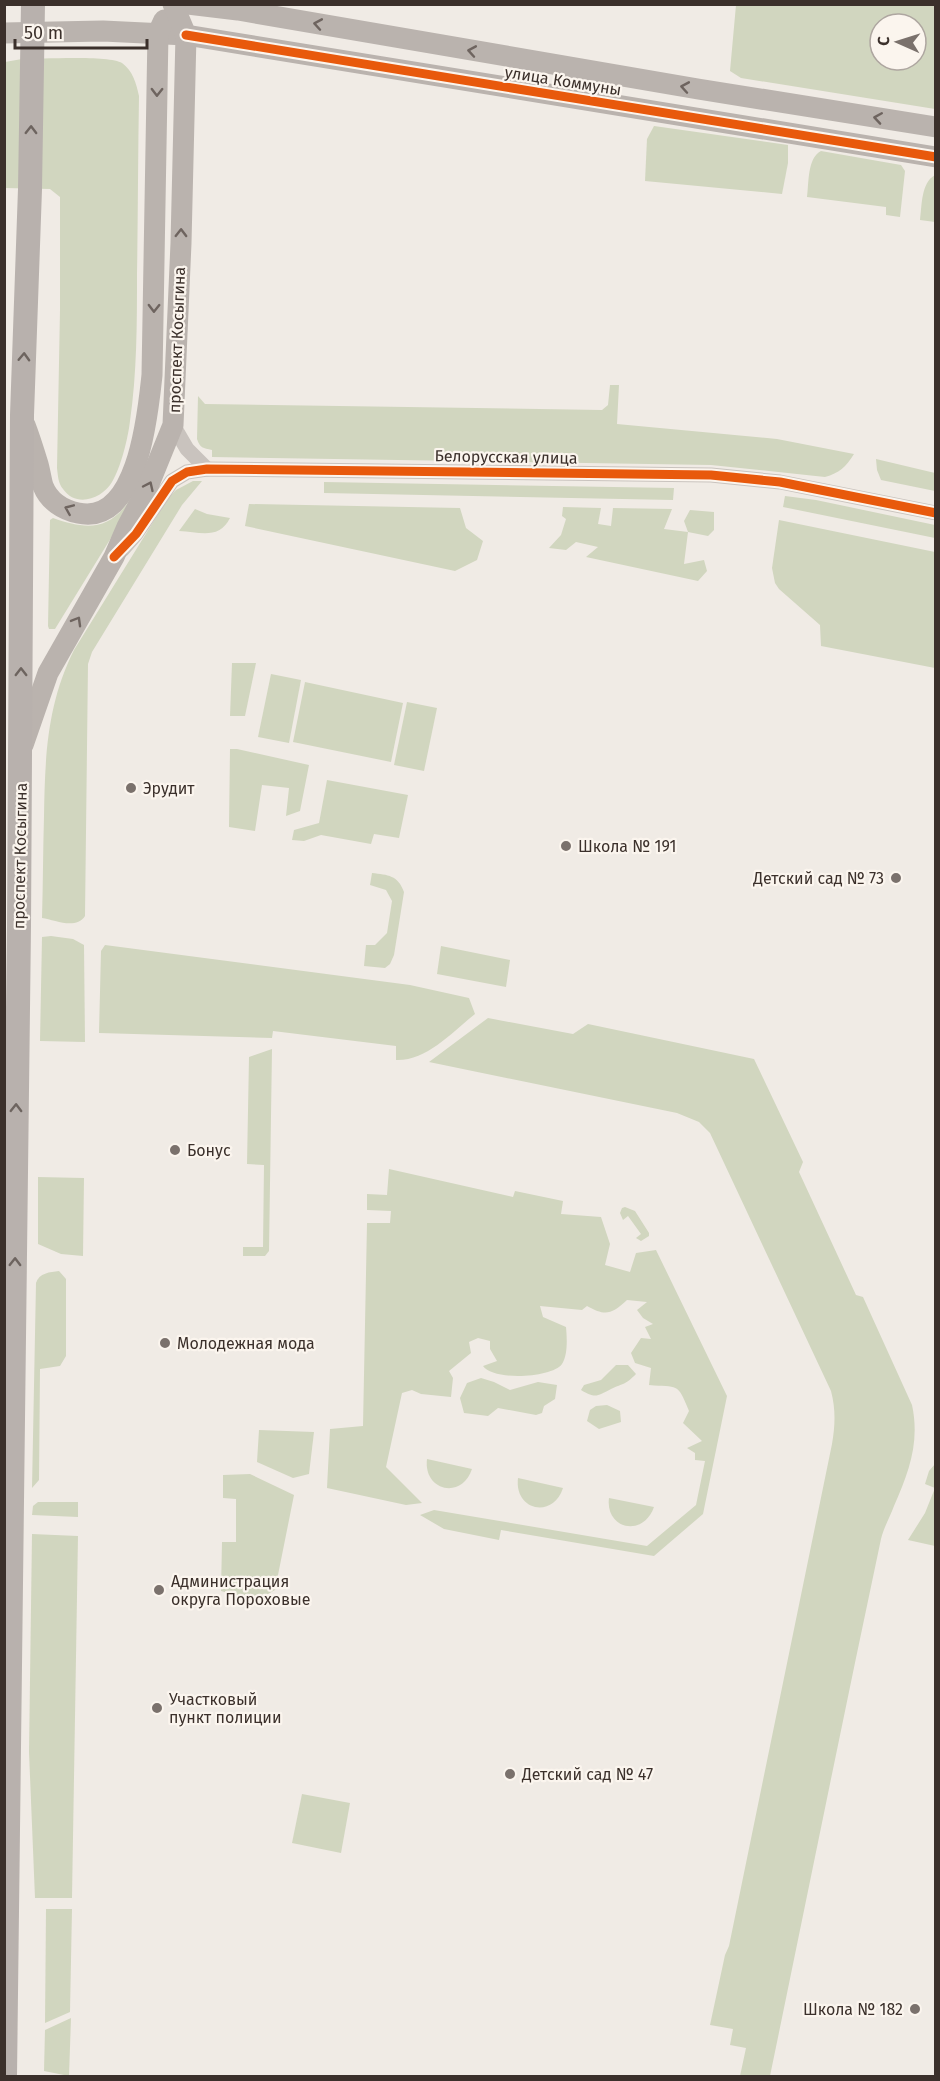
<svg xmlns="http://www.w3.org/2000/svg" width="940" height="2081" font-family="'Fira Sans',sans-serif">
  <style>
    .green { fill: #d1d6bf; fill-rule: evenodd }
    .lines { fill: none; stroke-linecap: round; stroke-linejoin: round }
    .street { stroke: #c9c3be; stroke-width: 15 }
    .secondary { stroke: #bab3ae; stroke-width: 21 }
    .primary { stroke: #b8b1ad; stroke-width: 24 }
    .cycleway-casing { stroke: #fbf5ee; stroke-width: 13 }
    .cycleway { stroke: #e8590c; stroke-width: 9 }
    .oneway { stroke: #6e645f }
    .oneway2 { stroke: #6d645f }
    .poi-dot { fill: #7a716c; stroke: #fbf5ee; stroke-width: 2 }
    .labels { text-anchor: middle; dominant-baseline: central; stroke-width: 4.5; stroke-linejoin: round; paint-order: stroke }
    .street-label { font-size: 16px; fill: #3b302b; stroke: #fbf5ee }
    .poi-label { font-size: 16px; fill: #3b302b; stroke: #fbf5ee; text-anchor: start }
  </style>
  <rect width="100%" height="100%" fill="#f0ebe5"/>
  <g class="green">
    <path d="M736,5H935V109L741,78L730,71ZM880,24H916V60H880Z"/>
    <path d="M22,59C41,59 109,55 122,63C133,71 136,83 139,96C138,155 138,215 137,274C137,323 137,373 130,421C128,438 121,467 112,482C102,499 76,508 63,489C58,483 58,476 57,468L60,310V197L50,189L5,188V62Z"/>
    <path d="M654,126L788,145V163L782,194L645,181L647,139Z"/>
    <path d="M821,151L901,165L905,171L900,217L886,215V207L807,197C809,184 807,158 821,151Z"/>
    <path d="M935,175V222L920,220C922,205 921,183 935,175Z"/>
    <path d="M610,385H619L617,424L777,439L854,454C846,467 839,473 825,477L711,465L212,457V450C203,448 200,448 197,439L198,396L205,404L602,410L608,405Z"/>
    <path d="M876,459L935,473V491L881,480L877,470Z"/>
    <path d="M193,481H202L182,505L92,652L88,664L85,916C76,930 55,920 42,918C43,884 43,850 44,816C45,756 47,704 74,650L168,498L176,490Z"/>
    <path d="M324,482L674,488L673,500L324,493Z"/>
    <path d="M785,496L816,500L935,525V538L783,507Z"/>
    <path d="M131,498L122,520L55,629H49L48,626L50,520L53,518C87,530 110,531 131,498Z"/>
    <path d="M249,504L460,508L466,528L483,541L477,560L455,571L245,526Z"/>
    <path d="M563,507L601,508L598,524L611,526L613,508L672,509L664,529L688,532L684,521L690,510L714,512V530L708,536L688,532L684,564L704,560L707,571L698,581L586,557L598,547L576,542L566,550L549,548L561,535L566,519L562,516Z"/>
    <path d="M195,509L207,514L230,518C219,540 200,532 179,531Z"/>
    <path d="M779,520L935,552V668L821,646L820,625L779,589L775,583L772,568Z"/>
    <path d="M232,663H256L245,716H230Z"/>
    <path d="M271,674L301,680L289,743L258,737Z"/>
    <path d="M305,682L403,703L391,762L293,742Z"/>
    <path d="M407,702L437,708L424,771L394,765Z"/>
    <path d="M230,749H237L309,765L300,811L286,816L289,788L262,785L255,831L229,827Z"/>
    <path d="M327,780L408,795L399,838L374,834L371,844L321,835L304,841L292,840L294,830L319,823Z"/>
    <path d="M372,873C388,875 398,875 404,892L394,955L390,964L385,968L364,966L366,945H375L387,933L392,901L386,890L370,885Z"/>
    <path d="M51,936L73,939L84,945L85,1042L40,1041L42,937Z"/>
    <path d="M105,945L410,985L469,998L475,1014C451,1033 427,1061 396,1060V1046L273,1031L272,1038L99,1033L101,951Z"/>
    <path d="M441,946L510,960L506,987L437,974Z"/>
    <path d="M488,1018L573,1034L588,1024L754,1059L803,1162L799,1172L856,1295L863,1297L912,1405C920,1442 909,1472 894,1506C890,1517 884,1527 881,1539C843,1718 807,1897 770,2076H740L746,2048L730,2045L733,2029L710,2025L725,1955L729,1946L832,1444C835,1426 836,1410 831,1391L710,1133L699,1122L677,1113L429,1062Z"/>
    <path d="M272,1049L269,1251L265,1256H243V1247H263L264,1165L247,1164L249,1057Z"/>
    <path d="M389,1169L513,1197L515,1191L563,1201L561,1214L601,1217L610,1244L605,1265L630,1272L636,1253L656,1250L727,1396L703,1514L654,1556L501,1530L499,1540L444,1529L420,1515L434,1510L647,1546L696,1505L705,1461L695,1460V1453L687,1448L702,1441L683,1423L689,1411C677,1381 678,1388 649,1385L651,1368L635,1363L631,1353L641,1338L651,1339L645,1327L653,1324L643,1318L637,1310L647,1302L627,1300C611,1315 605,1316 587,1306L582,1310L540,1306L543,1317L566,1327C567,1338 568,1355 562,1364C552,1378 493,1381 483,1366L497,1361L490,1349V1341L478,1338L469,1342L471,1353L449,1371L453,1378L451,1397L421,1394L412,1390L402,1393L386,1467L422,1503L406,1505L327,1488L330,1429L363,1426L367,1223H390L391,1211L367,1210V1194L387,1195Z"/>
    <path d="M38,1177L84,1178L83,1256L61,1254L38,1244Z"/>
    <path d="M625,1207L635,1211L649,1233V1236L641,1241L636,1238L641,1234L628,1216L623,1220L620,1213L622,1208Z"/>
    <path d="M59,1271L66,1279V1356L60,1366L40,1369L39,1480L32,1488L36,1283C39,1273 50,1272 59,1271Z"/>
    <path d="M616,1365H628L636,1374C625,1385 624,1383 611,1389C597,1396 596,1399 581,1390L584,1385L601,1380Z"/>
    <path d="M481,1378L494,1382L510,1390L538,1382L557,1385L555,1399L544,1406L542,1413L536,1415L498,1408L488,1416L464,1413L460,1398L467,1383Z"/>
    <path d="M607,1405L620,1411L621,1422L599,1429L587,1421L590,1410L596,1406Z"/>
    <path d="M259,1430L314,1432L309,1474L293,1478L257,1462Z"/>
    <path d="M427,1459L472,1469C462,1500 423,1491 427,1459Z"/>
    <path d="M935,1464V1546L908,1540L925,1513L935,1488L925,1484L929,1471Z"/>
    <path d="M250,1474L294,1495L275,1590L256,1601L221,1591L222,1542H236V1499L223,1498V1475Z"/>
    <path d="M518,1478L563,1488C553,1519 514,1511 518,1478Z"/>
    <path d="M609,1498L654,1507C643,1538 605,1529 609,1498Z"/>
    <path d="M38,1502H78V1517L32,1515L33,1506Z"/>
    <path d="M32,1534L78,1536L72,1898H35L29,1752Z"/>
    <path d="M302,1794L350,1803L341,1853L292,1843Z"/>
    <path d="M46,1909H72L70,2012L45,2023Z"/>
    <path d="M71,2018L69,2076L44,2071L45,2030Z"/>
  </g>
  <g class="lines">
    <g class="street">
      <path d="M173,425L187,449L207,469"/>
      <path d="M122,550L136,534L172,481L187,472L207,469L711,475L780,482L936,513"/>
    </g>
    <g class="secondary">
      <path d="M188,4L238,10L698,89L936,127"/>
      <path d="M4,33L103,31L186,35L936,157"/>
      <path d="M25,425C30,438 34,451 38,464C40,471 41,479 43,486C49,501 63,510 78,513C138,527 148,412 152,375L158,33L164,20"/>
      <path d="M23,745L48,673L114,557L127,527L147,489L173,425L181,243L186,35L173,4"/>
    </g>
    <path class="primary" d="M5,2076L19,926L22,415L30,189L33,4"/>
    <g class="cycleway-casing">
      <g id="cycleway">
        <path d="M186,35L936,157"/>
        <path d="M114,557L136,534L172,481L187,472L207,469L711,475L780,482L936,513"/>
      </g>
    </g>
    <use href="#cycleway" class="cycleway"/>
  </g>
  <defs><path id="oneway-chevron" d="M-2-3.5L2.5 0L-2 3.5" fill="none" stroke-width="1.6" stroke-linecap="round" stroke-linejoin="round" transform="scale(1.5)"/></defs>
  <g class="oneway">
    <use href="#oneway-chevron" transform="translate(318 24) rotate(-170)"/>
    <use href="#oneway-chevron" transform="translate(472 51) rotate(-170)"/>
    <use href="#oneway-chevron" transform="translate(685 87) rotate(-170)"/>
    <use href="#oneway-chevron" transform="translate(157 92) rotate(91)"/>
    <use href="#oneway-chevron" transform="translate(878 118) rotate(-171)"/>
    <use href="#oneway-chevron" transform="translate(181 233) rotate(-89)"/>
    <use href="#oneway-chevron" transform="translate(154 308) rotate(91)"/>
    <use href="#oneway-chevron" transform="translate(149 486) rotate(-65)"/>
    <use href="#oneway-chevron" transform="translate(69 509) rotate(-157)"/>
    <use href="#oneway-chevron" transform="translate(77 621) rotate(-60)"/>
  </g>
  <g class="oneway2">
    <use href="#oneway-chevron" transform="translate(31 130) rotate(-89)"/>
    <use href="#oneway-chevron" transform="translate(24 357) rotate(-88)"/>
    <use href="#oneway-chevron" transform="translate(21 672) rotate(-90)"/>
    <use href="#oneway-chevron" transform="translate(16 1108) rotate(-89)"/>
    <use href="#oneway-chevron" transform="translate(15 1262) rotate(-89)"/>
  </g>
  <g class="poi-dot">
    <circle cx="131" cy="788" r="6"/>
    <circle cx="566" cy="846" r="6"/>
    <circle cx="896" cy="878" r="6"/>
    <circle cx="175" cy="1150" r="6"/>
    <circle cx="165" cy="1343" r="6"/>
    <circle cx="159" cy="1590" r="6"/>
    <circle cx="157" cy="1708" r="6"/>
    <circle cx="510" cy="1774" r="6"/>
    <circle cx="915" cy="2009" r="6"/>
  </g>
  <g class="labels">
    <g class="street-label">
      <text transform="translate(563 81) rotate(9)">улица Коммуны</text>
      <text transform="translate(177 340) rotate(-88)">проспект Косыгина</text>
      <text transform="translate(506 457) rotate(1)">Белорусская улица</text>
      <text transform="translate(20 856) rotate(-89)">проспект Косыгина</text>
    </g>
    <g class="poi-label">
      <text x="143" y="788">Эрудит</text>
      <text x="578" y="846">Школа № 191</text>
      <text x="884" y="878" text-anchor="end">Детский сад № 73</text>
      <text x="187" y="1150">Бонус</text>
      <text x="177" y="1343">Молодежная мода</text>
      <text x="171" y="1581">Администрация<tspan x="171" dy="18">округа Пороховые</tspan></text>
      <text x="169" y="1699">Участковый<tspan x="169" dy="18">пункт полиции</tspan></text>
      <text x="522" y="1774">Детский сад № 47</text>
      <text x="903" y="2009" text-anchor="end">Школа № 182</text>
    </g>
  </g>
  <rect width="940" height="2081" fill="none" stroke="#3b302b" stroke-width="12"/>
  <g transform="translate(898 42) rotate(273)"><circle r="28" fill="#fbf5ee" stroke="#aea6a0" stroke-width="1.5"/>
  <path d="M0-4.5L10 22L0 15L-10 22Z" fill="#7a716c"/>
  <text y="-9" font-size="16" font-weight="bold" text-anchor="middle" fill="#3b302b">С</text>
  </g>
  <path d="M15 39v9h132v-9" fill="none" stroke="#3b302b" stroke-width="3"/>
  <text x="24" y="39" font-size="18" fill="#3b302b" stroke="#fbf5ee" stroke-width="4.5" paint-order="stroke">50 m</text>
</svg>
